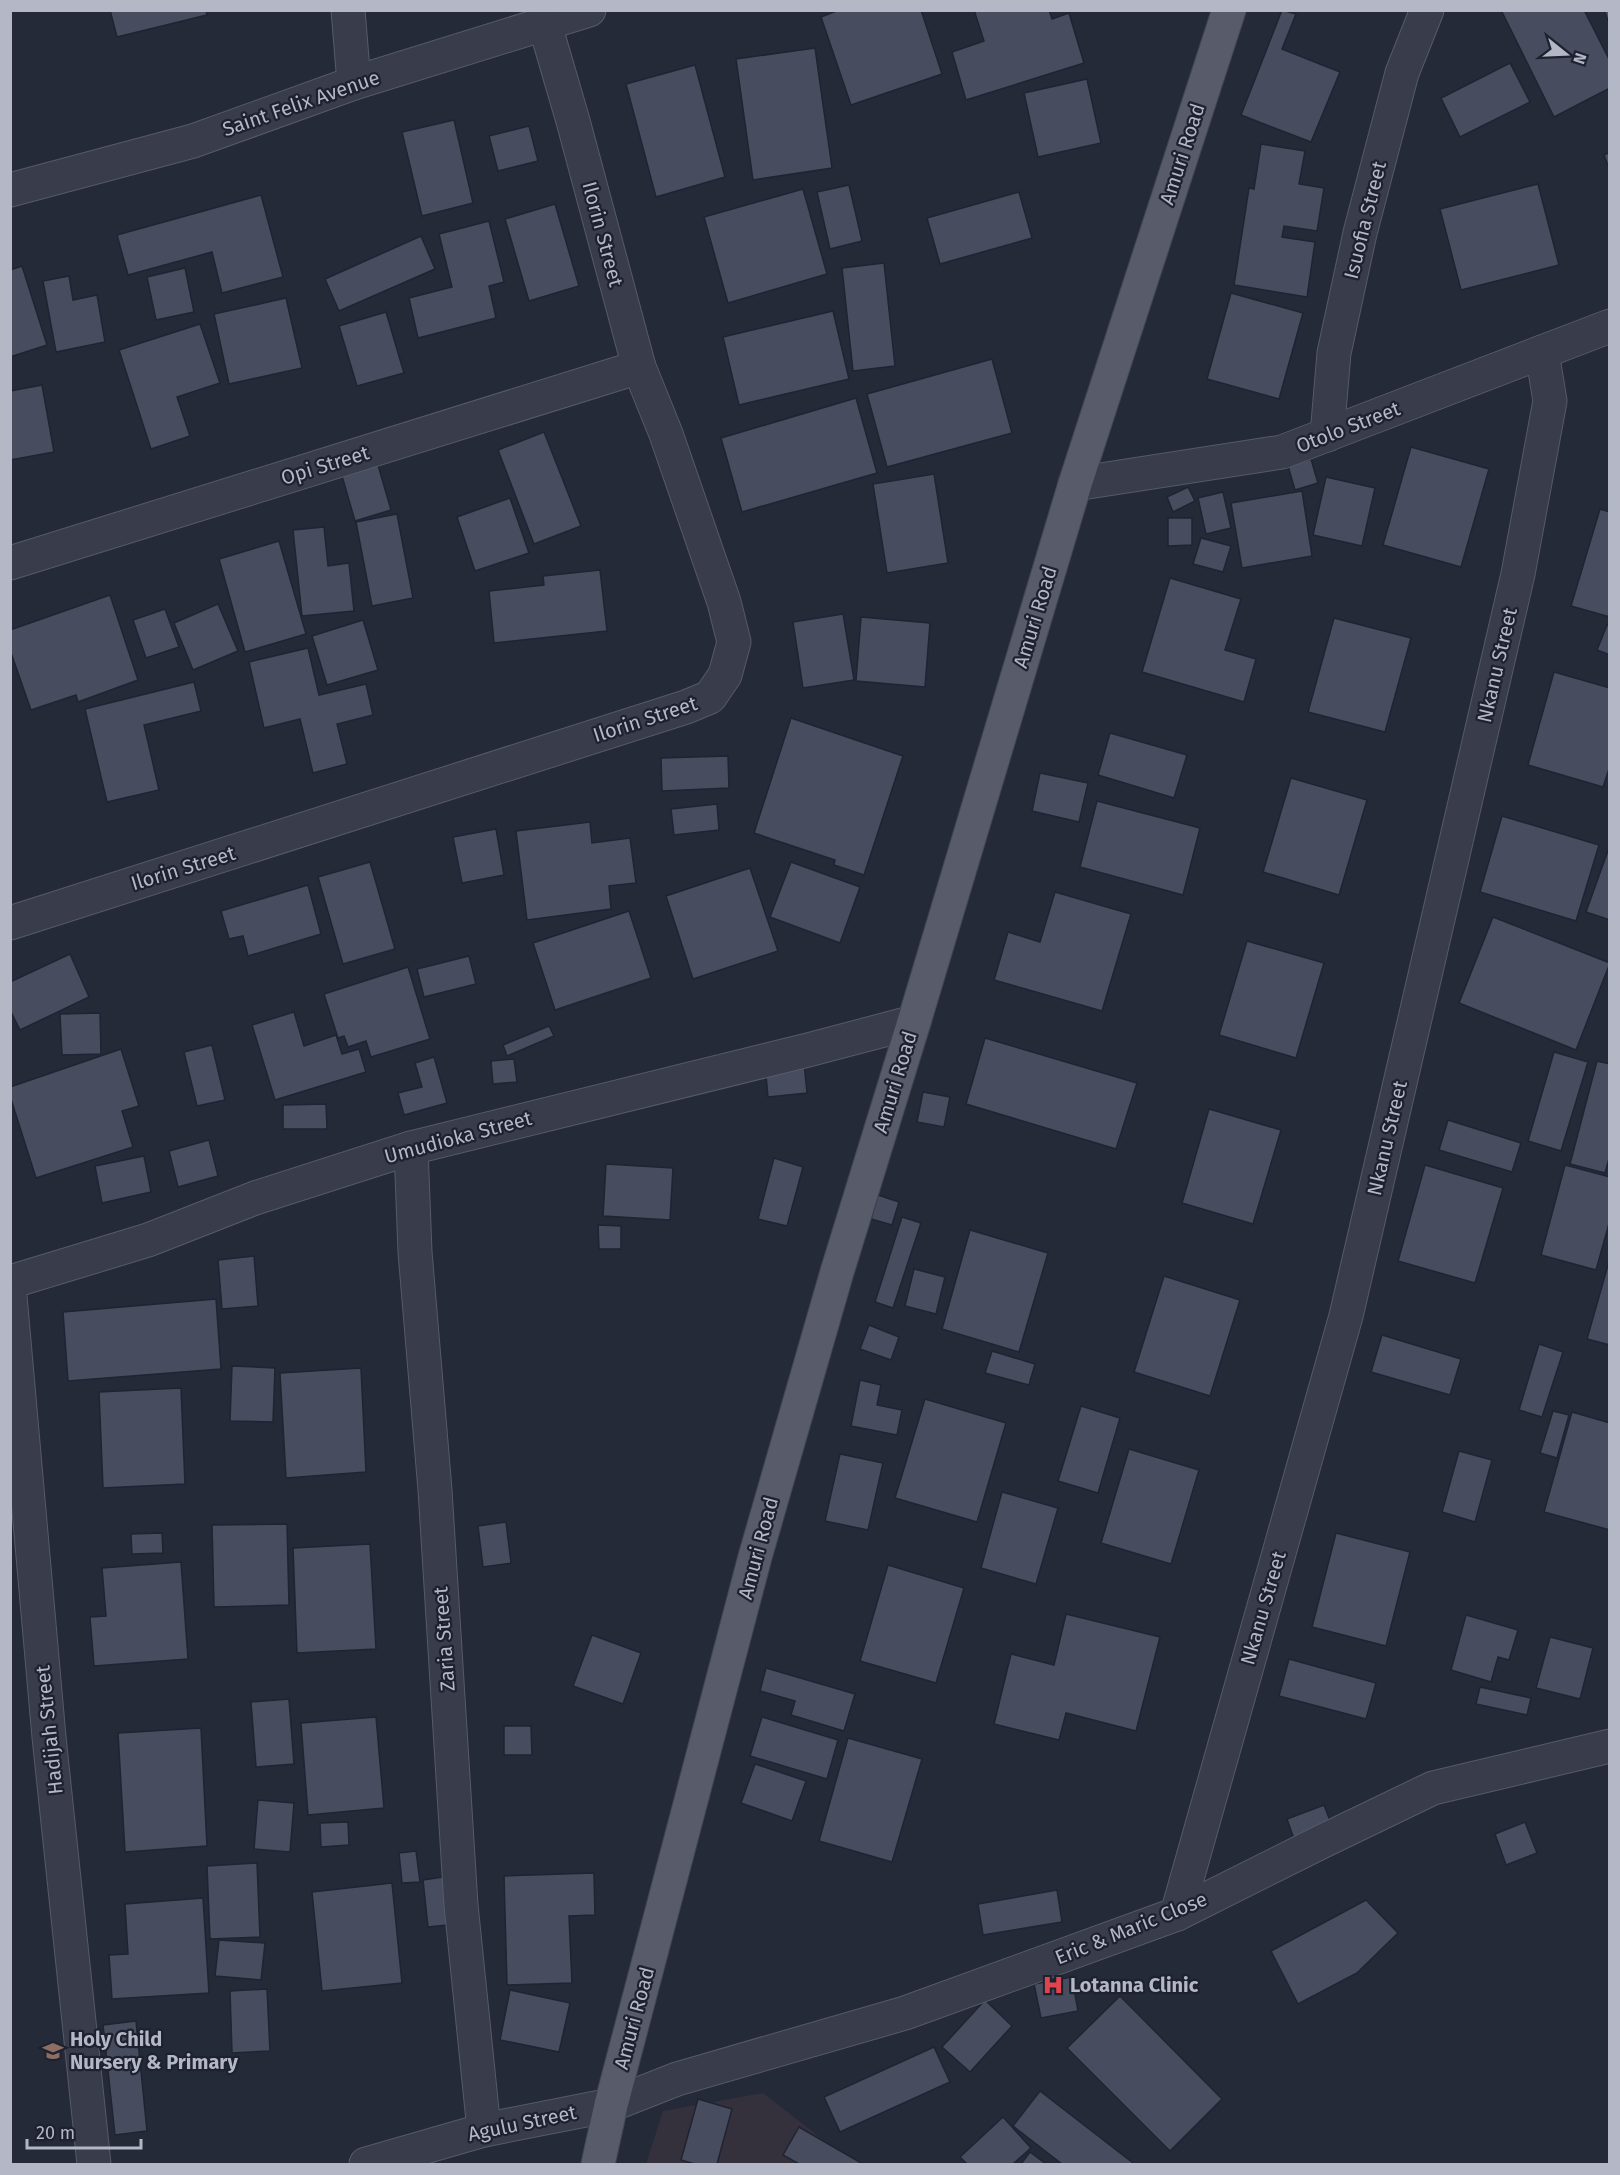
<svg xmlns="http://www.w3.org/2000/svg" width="1620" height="2175" font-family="'Fira Sans',sans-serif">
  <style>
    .medical { fill: #34303c }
    .building { fill: #474c5e; stroke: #202331; stroke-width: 1.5 }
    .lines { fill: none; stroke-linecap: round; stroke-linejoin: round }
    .minor-casing { stroke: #575a68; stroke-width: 35 }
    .major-casing { stroke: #424553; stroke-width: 35 }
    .minor { stroke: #393c4a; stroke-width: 33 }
    .major { stroke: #575b6a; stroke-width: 33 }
    .labels { text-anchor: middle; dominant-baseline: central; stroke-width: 4.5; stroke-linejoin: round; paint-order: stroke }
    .street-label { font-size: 20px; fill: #b4b7c5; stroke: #1e212f }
    .poi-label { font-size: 20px; font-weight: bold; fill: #b4b7c5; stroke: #1e212f; text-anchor: start }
  </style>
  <rect width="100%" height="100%" fill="#252a39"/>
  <path class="medical" d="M763,2093L854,2164H646L663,2111Z"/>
  <g class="building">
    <path d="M110,10H206L207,15L117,37Z"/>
    <path d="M839,10H921L942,74L851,105L821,17Z"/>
    <path d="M974,10H1049L1052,19L1069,13L1084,63L966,100L952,52L984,41Z"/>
    <path d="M1282,10L1296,14L1282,49L1340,72L1311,142L1241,115Z"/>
    <path d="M1501,10H1584L1610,61V88L1554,117Z"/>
    <path d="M1604,10H1610V26Z"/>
    <path d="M815,48L832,168L753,180L736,59Z"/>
    <path d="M1510,63L1530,102L1460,137L1441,98Z"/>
    <path d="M695,65L725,177L656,197L626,84Z"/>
    <path d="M1087,79L1101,143L1038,157L1024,93Z"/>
    <path d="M454,120L473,203L422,216L402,132Z"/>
    <path d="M529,126L538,161L498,171L489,136Z"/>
    <path d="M1261,144L1305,151L1299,184L1324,188L1317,231L1284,226L1282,237L1315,242L1307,297L1234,285L1249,188L1254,189Z"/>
    <path d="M1610,152V171L1604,155Z"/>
    <path d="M1538,184L1559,265L1461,290L1440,209Z"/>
    <path d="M849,185L862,241L830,249L817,192Z"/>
    <path d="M803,189L827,274L728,303L704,217Z"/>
    <path d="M1019,192L1032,238L940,264L927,218Z"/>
    <path d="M261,195L283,277L222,293L212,252L128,275L117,235Z"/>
    <path d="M555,204L579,286L529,301L505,219Z"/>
    <path d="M489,221L504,282L489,286L496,318L418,338L409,298L452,287L439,234Z"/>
    <path d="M421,236L435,269L339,311L325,279Z"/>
    <path d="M884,263L895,366L853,371L842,268Z"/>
    <path d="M22,266L47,345L10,357V270Z"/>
    <path d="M185,268L194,312L156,320L147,277Z"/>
    <path d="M69,276L73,300L97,295L105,342L56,352L43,281Z"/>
    <path d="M1231,293L1303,313L1279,399L1207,379Z"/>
    <path d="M286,298L302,368L229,384L214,314Z"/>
    <path d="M833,311L849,379L739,405L723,337Z"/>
    <path d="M386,312L404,373L357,386L339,326Z"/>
    <path d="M200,324L220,383L177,397L190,436L151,449L119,350Z"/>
    <path d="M992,359L1012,433L887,467L867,394Z"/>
    <path d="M42,385L54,452L10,460V391Z"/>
    <path d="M856,398L877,473L742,512L721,438Z"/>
    <path d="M544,432L581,526L534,544L498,450Z"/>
    <path d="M1411,447L1489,469L1461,567L1383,545Z"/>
    <path d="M376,458L391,510L355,521L340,469Z"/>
    <path d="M1311,459L1318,483L1295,490L1288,466Z"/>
    <path d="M934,474L948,563L887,573L873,484Z"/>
    <path d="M1326,477L1375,488L1362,546L1313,535Z"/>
    <path d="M1188,487L1195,501L1173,512L1167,497Z"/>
    <path d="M1302,491L1312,556L1242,568L1231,503Z"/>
    <path d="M1223,492L1231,528L1206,534L1198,498Z"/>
    <path d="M510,498L529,553L475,571L457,517Z"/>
    <path d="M1600,509L1610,512V617L1571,606Z"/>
    <path d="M397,514L413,598L372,606L356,522Z"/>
    <path d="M1168,518H1192V545L1168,546Z"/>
    <path d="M324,527L328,566L349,563L354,611L302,616L293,530Z"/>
    <path d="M1201,538L1231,546L1223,572L1193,564Z"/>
    <path d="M279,541L306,634L245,652L219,559Z"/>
    <path d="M600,570L607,631L494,643L489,591L544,585L543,576Z"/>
    <path d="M1170,578L1241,599L1225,650L1256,659L1244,702L1142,672Z"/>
    <path d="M110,595L138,680L78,702L76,695L31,710L10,650V630Z"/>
    <path d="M218,604L238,651L193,670L174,623Z"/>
    <path d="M165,609L179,647L146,658L133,620Z"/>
    <path d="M843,614L854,680L803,688L793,622Z"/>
    <path d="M861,617L930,623L925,687L856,681Z"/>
    <path d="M1334,618L1411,638L1385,732L1308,712Z"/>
    <path d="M363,620L378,670L327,685L312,636Z"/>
    <path d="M1607,625L1610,626V655L1597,650Z"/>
    <path d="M308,648L319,695L366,684L373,715L337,724L347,764L313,773L300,719L264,728L249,662Z"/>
    <path d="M1554,672L1610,688V766L1603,787L1528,765Z"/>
    <path d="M194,682L201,711L144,725L159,790L107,802L85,709Z"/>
    <path d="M791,718L903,756L864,875L834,865L835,860L754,833Z"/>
    <path d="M1110,733L1187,755L1174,798L1098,775Z"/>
    <path d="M728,756L729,788L662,791L661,758Z"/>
    <path d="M1040,773L1088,783L1079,822L1032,811Z"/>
    <path d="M1291,778L1367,800L1339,895L1263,872Z"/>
    <path d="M1097,801L1200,828L1183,895L1080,867Z"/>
    <path d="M717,804L719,830L674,835L671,809Z"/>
    <path d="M1502,816L1599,845L1576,921L1480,892Z"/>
    <path d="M590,822L592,843L630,838L636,883L609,886L611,909L527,920L516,831Z"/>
    <path d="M496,829L504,875L462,883L453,837Z"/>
    <path d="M1610,845V920L1586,912Z"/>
    <path d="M370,862L395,949L343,964L318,877Z"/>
    <path d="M791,862L860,887L840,943L770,917Z"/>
    <path d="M750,868L778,951L693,979L666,896Z"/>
    <path d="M308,885L321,934L248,956L243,936L229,939L221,911Z"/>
    <path d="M1055,892L1131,914L1102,1011L994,980L1008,932L1040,942Z"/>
    <path d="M629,911L651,978L555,1010L533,943Z"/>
    <path d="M1493,917L1610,963L1576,1050L1459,1003Z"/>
    <path d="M1247,941L1324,963L1296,1058L1219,1035Z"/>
    <path d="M70,954L89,997L20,1030L10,1010V982Z"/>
    <path d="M469,956L476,984L424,997L417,969Z"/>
    <path d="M408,967L430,1039L371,1057L366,1041L348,1047L344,1036L338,1038L324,994Z"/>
    <path d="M294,1012L304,1046L336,1035L342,1054L359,1049L366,1072L275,1100L252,1025Z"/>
    <path d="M100,1013L101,1054L62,1055L60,1014Z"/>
    <path d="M549,1026L554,1036L507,1056L503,1045Z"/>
    <path d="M985,1038L1137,1083L1116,1149L966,1104Z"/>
    <path d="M212,1045L225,1100L197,1106L184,1052Z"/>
    <path d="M121,1049L139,1106L122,1111L133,1147L36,1178L10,1096V1087Z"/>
    <path d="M1554,1052L1588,1062L1561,1151L1528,1141Z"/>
    <path d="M434,1057L447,1103L404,1115L398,1093L422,1087L415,1063Z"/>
    <path d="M514,1059L517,1082L493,1084L491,1061Z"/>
    <path d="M1597,1061L1610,1064V1155L1605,1173L1570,1164Z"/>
    <path d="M804,1062L807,1093L768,1097L765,1065Z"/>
    <path d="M923,1092L950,1097L944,1127L917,1122Z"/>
    <path d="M326,1104L327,1129H283V1105Z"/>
    <path d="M1209,1109L1281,1130L1253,1224L1182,1203Z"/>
    <path d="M1448,1120L1521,1143L1512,1172L1439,1150Z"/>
    <path d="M209,1140L218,1176L178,1187L169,1151Z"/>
    <path d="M144,1156L151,1192L102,1203L95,1166Z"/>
    <path d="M774,1158L803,1167L787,1226L758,1219Z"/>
    <path d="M606,1164L673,1168L670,1220L603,1216Z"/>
    <path d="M1425,1165L1503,1188L1475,1283L1398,1261Z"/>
    <path d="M1565,1165L1610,1177V1220L1596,1270L1541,1255Z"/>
    <path d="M878,1195L899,1202L892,1225L871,1219Z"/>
    <path d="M902,1217L921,1223L893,1308L875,1302Z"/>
    <path d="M598,1225L621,1226V1249H599Z"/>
    <path d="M970,1230L1048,1253L1019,1352L942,1329Z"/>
    <path d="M254,1256L258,1306L222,1309L218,1260Z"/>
    <path d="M1610,1258V1345L1587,1339Z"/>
    <path d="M914,1269L945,1277L936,1314L905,1306Z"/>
    <path d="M1164,1276L1240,1300L1210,1396L1134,1372Z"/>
    <path d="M216,1299L221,1369L68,1381L63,1312Z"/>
    <path d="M869,1325L899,1337L891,1360L860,1349Z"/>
    <path d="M1382,1335L1461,1359L1450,1395L1371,1372Z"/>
    <path d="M1539,1344L1563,1352L1542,1417L1519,1410Z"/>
    <path d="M992,1351L1035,1364L1029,1385L985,1373Z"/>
    <path d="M232,1366L275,1368L273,1422L230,1421Z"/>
    <path d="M361,1368L366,1472L286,1478L280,1373Z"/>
    <path d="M860,1380L881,1385L877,1405L902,1410L897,1435L851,1426Z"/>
    <path d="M181,1388L185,1484L103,1488L99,1392Z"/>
    <path d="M925,1399L1006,1423L977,1522L895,1498Z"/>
    <path d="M1081,1406L1120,1418L1098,1493L1058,1481Z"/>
    <path d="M1553,1411L1569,1415L1557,1458L1540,1453Z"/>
    <path d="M1572,1412L1610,1423V1530L1544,1512Z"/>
    <path d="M1129,1449L1199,1470L1171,1564L1101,1543Z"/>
    <path d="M1459,1451L1492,1460L1475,1522L1442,1512Z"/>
    <path d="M840,1454L883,1463L868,1530L825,1521Z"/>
    <path d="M1002,1492L1058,1508L1036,1584L981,1568Z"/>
    <path d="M506,1522L511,1563L483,1567L478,1526Z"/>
    <path d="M287,1524L289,1605L214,1607L212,1525Z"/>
    <path d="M162,1533L163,1553L132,1554L131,1534Z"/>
    <path d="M1336,1533L1410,1552L1386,1646L1312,1627Z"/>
    <path d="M370,1544L376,1649L297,1653L293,1548Z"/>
    <path d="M181,1562L188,1659L94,1666L90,1617L106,1616L102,1568Z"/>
    <path d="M888,1565L964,1588L936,1683L860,1661Z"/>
    <path d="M1066,1614L1160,1637L1136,1731L1066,1713L1059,1740L994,1724L1011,1654L1054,1665Z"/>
    <path d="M1466,1615L1518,1630L1509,1660L1498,1657L1491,1682L1451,1670Z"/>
    <path d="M592,1635L641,1653L623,1704L573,1686Z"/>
    <path d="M1550,1637L1593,1648L1580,1699L1536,1688Z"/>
    <path d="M1289,1659L1376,1683L1366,1719L1279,1696Z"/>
    <path d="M766,1668L855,1694L844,1731L791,1715L795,1701L760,1691Z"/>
    <path d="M1480,1687L1531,1698L1527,1715L1476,1704Z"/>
    <path d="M289,1699L294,1764L256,1767L251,1702Z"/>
    <path d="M376,1717L384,1808L308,1815L301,1723Z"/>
    <path d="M762,1717L838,1740L827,1779L750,1756Z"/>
    <path d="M504,1726H531L532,1755H504Z"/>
    <path d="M201,1728L207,1846L125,1852L118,1733Z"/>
    <path d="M848,1738L922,1759L892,1862L819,1841Z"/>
    <path d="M755,1764L806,1781L792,1821L741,1803Z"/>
    <path d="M258,1800L294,1803L290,1852L254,1849Z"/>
    <path d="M1324,1805L1332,1826L1294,1839L1287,1819Z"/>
    <path d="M348,1822L349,1845L321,1847L320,1823Z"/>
    <path d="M1525,1822L1537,1853L1506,1865L1495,1834Z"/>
    <path d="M416,1851L420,1882L402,1883L399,1853Z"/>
    <path d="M257,1863L260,1937L210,1939L207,1866Z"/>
    <path d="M594,1873L595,1915L569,1916L572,1983L507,1985L504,1876Z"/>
    <path d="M443,1877L448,1925L428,1927L423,1880Z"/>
    <path d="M392,1883L402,1983L322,1991L312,1892Z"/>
    <path d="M1057,1890L1062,1922L983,1935L978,1904Z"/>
    <path d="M203,1898L209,1993L112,1999L109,1955L128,1954L125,1904Z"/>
    <path d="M1366,1900L1398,1933L1357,1973L1298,2004L1271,1951Z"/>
    <path d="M219,1940L265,1943L261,1980L215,1976Z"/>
    <path d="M1072,1977L1078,2011L1041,2018L1034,1984Z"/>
    <path d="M267,1989L270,2051L232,2053L230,1991Z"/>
    <path d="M510,1990L570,2003L559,2052L500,2040Z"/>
    <path d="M1120,1996L1222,2099L1170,2151L1067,2048Z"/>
    <path d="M985,2000L1012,2026L970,2072L942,2047Z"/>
    <path d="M136,2021L147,2131L115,2135L103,2025Z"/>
    <path d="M934,2047L950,2082L840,2132L824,2097Z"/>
    <path d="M1040,2091L1133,2163L1132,2164H1062L1013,2126Z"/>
    <path d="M698,2099L732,2109L717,2164H695L681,2160Z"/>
    <path d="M1003,2117L1031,2148L1013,2164H967L960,2157Z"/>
    <path d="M799,2127L863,2164H799L783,2155Z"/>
    <path d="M1030,2152L1046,2164H1021Z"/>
  </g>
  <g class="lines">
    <g class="minor-casing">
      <g id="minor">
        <path d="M348,10L354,83"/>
        <path d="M10,190L193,141L354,83L589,10"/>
        <path d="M1327,435L1334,353L1360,233L1402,73L1427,10"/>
        <path d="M1075,484L1282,452L1610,326"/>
        <path d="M10,563L639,367"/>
        <path d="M10,923L686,707L710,697L725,675L734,642L724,602L666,434L639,367L573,121L545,25"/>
        <path d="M411,1148L415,1252L435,1490L461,1905L484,2130"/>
        <path d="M10,1282L148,1240L255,1198L411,1148L808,1050L914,1022"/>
        <path d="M10,1296L49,1737L94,2164"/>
        <path d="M1177,1914L1346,1316L1518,574L1550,401L1542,352"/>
        <path d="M366,2164L484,2130L611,2105L677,2079L905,2013L1177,1914L1321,1842L1433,1788L1610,1746"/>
      </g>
    </g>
    <g class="major-casing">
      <path id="major" d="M598,2164L611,2105L755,1557L837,1272L914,1022L1075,484L1229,10"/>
    </g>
    <use href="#minor" class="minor"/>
    <use href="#major" class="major"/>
  </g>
  <defs>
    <g id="hospital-bare" transform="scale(1.62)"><path d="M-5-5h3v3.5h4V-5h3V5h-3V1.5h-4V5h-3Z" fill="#e0444e" stroke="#1e212f" stroke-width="2.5" paint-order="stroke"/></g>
    <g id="school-bare" transform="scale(1.62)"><path d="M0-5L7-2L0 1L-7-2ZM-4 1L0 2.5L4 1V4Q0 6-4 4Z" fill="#8d6e63" stroke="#1e212f" stroke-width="2.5" paint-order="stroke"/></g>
  </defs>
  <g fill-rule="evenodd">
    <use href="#hospital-bare" x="1053" y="1985"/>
    <use href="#school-bare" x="53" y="2051"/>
  </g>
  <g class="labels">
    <g class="street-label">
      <text transform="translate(301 103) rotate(-19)">Saint Felix Avenue</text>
      <text transform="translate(1182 154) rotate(-72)">Amuri Road</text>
      <text transform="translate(1365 220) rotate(-76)">Isuofia Street</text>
      <text transform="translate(603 234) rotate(75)">Ilorin Street</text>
      <text transform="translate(1348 427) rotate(-21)">Otolo Street</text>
      <text transform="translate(325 465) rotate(-17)">Opi Street</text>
      <text transform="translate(1035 617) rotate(-73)">Amuri Road</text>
      <text transform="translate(1497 665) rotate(-77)">Nkanu Street</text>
      <text transform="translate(645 719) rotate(-18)">Ilorin Street</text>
      <text transform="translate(183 868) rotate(-17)">Ilorin Street</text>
      <text transform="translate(895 1082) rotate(-73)">Amuri Road</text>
      <text transform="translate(458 1137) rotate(-15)">Umudioka Street</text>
      <text transform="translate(1387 1138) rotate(-77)">Nkanu Street</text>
      <text transform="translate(758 1548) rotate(-75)">Amuri Road</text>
      <text transform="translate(1263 1608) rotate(-74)">Nkanu Street</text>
      <text transform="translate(444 1639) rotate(-94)">Zaria Street</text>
      <text transform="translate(49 1730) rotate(-96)">Hadijah Street</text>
      <text transform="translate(1131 1928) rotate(-22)">Eric &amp; Maric Close</text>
      <text transform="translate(634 2018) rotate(-75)">Amuri Road</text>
      <text transform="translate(522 2123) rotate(-12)">Agulu Street</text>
    </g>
    <g class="poi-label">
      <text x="1070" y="1985">Lotanna Clinic</text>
      <text x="70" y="2039">Holy Child<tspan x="70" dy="23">Nursery &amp; Primary</tspan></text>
    </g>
  </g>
  <rect width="1620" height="2175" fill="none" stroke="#b4b7c5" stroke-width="24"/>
  <g transform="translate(1566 54) rotate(108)" stroke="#1e212f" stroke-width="4.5" paint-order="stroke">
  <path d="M0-4.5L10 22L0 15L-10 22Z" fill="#b4b7c5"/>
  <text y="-9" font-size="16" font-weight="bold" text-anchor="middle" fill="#b4b7c5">N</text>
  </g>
  <path d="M27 2139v9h114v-9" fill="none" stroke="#b4b7c5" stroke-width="3"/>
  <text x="36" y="2139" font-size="18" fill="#b4b7c5" stroke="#1e212f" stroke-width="4.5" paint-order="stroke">20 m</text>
</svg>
